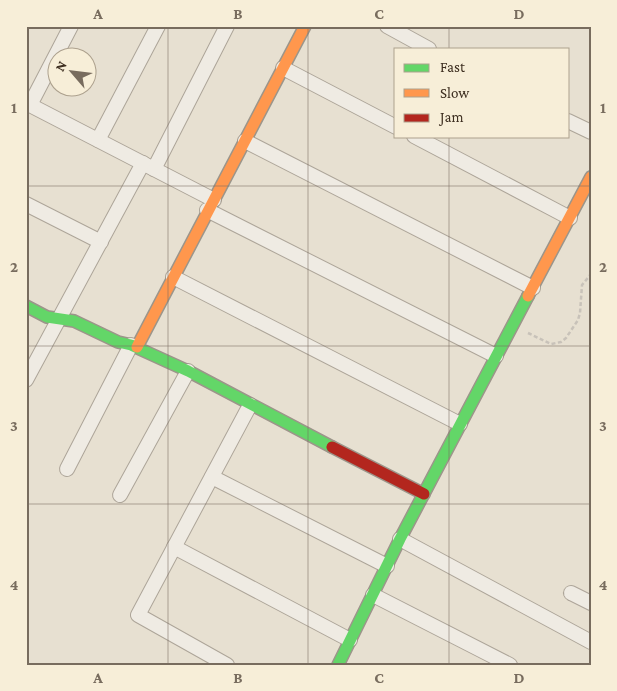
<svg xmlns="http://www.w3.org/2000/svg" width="617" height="691" font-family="'Crimson Pro',serif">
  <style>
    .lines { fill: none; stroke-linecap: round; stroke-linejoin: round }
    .street-casing { stroke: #ada599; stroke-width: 16 }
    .fast-casing { stroke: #9c958a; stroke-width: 14 }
    .slow-casing { stroke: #9c958a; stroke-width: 14 }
    .jam-casing { stroke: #9c958a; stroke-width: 14 }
    .path { stroke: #c8c2b9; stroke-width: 2.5; stroke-dasharray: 4 2.5; stroke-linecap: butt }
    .street { stroke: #efebe3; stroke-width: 14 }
    .fast { stroke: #63d668; stroke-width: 11 }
    .slow { stroke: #ff974d; stroke-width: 11 }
    .jam { stroke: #b3261e; stroke-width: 11 }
    .grid { fill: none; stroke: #786c5e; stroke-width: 1; stroke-opacity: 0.55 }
    .neatline { fill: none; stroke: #786c5e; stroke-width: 2 }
    .grid-label { font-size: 16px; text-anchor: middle; font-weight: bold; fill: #786c5e }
  </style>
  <rect width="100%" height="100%" fill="#e7e0d1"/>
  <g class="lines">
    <g class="street-casing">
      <g id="street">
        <path d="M387,26L429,49"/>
        <path d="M283,68L396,127"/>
        <path d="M26,103L214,200"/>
        <path d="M30,105L71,26"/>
        <path d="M568,121L591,132"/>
        <path d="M414,136L570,218"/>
        <path d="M98,140L158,26"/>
        <path d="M245,141L533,288"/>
        <path d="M154,169L227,26"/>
        <path d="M26,204L101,242"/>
        <path d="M207,210L496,356"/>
        <path d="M173,277L460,424"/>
        <path d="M26,380L143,163"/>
        <path d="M67,469L131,345"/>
        <path d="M212,477L387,566"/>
        <path d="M120,495L188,371"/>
        <path d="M400,539L591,642"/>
        <path d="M174,547L350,640"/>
        <path d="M571,593L591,603"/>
        <path d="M373,595L510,665"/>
        <path d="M227,665L138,615L250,405"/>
      </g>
    </g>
    <g class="fast-casing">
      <g id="fast">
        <path d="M26,306L47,317L74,321L118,342L131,345L188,371L332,447"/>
        <path d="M338,665L400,539L528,296"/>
      </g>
    </g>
    <g class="slow-casing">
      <g id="slow">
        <path d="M528,296L591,177"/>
        <path d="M137,347L305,26"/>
      </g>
    </g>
    <g class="jam-casing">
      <path id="jam" d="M332,447L424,494"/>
    </g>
    <path class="path" d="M528,333L551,344L561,342L566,338L578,320L580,313L582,285L591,274"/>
    <use href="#street" class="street"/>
    <use href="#fast" class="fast"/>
    <use href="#slow" class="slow"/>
    <use href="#jam" class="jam"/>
  </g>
  <path class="grid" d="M168,26V665M308,26V665M449,26V49M449,136V665M26,186H591M26,346H591M26,504H591"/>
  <rect width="617" height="691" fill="none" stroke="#f7eed8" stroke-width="55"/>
  <rect x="394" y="48" width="175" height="90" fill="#f7eed8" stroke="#ada18e"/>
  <rect x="404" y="64" width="25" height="8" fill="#63d668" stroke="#ada18e"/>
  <text x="440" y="72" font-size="15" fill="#3d2e20">Fast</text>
  <rect x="404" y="89" width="25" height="8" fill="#ff974d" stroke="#ada18e"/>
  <text x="440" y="98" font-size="15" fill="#3d2e20">Slow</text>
  <rect x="404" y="114" width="25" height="8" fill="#b3261e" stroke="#ada18e"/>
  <text x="440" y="122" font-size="15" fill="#3d2e20">Jam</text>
  <g transform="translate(72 72) rotate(298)"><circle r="24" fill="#f7eed8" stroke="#ada18e"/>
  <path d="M0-4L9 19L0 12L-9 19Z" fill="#786c5e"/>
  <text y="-8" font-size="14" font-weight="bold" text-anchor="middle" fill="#3d2e20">N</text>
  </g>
  <rect x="28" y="28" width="562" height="636" class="neatline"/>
  <g class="grid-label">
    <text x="98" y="19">A</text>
    <text x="238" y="19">B</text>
    <text x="379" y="19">C</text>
    <text x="519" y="19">D</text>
    <text x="14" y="113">1</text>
    <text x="603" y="113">1</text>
    <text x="14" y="272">2</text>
    <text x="603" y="272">2</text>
    <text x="14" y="431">3</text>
    <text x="603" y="431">3</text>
    <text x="14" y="590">4</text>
    <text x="603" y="590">4</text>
    <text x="98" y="683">A</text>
    <text x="238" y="683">B</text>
    <text x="379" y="683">C</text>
    <text x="519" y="683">D</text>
  </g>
</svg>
